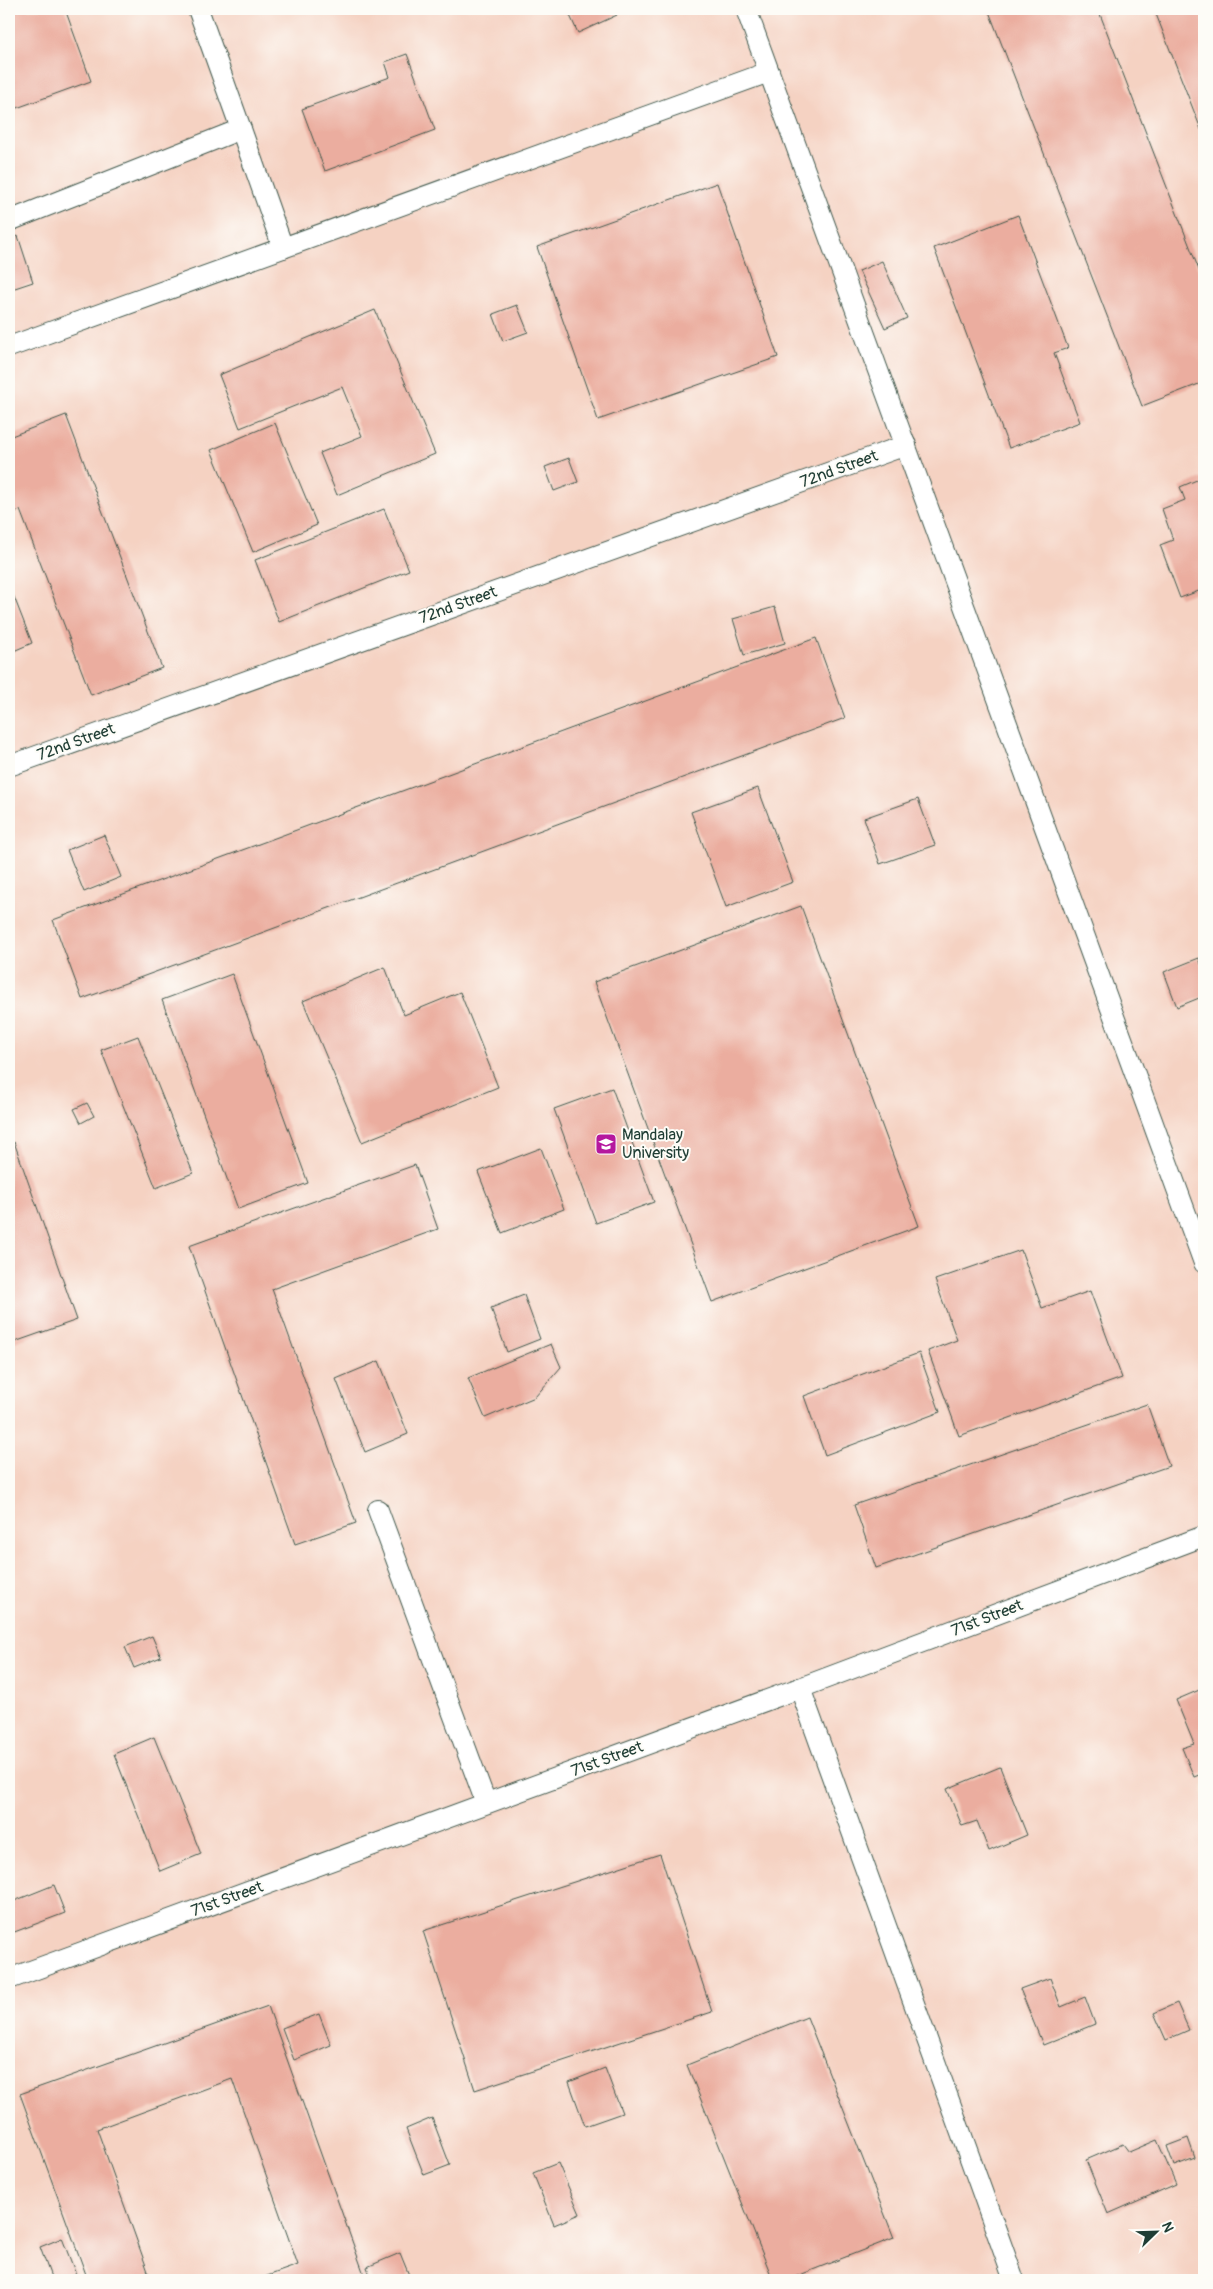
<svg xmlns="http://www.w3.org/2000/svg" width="1213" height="2289" font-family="Pangolin,sans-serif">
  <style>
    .built { fill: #f5d2c2 }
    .building { fill: #ebad9f }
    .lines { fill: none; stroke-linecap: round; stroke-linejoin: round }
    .service-casing { stroke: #3f574b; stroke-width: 22 }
    .service { stroke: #fff; stroke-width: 20 }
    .labels { text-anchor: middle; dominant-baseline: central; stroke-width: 4; stroke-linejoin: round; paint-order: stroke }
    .street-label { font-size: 16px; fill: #1f3d34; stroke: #fdfcf7 }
    .poi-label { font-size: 16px; fill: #1f3d34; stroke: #fdfcf7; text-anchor: start }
  </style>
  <rect width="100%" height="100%" fill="#fdfcf7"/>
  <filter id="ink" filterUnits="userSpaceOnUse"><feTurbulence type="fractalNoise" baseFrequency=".02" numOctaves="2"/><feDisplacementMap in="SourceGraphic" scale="10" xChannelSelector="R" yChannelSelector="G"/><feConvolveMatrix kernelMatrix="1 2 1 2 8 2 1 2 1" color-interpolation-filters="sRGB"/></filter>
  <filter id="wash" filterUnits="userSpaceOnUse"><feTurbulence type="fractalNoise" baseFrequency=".0096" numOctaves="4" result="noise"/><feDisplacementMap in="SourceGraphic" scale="20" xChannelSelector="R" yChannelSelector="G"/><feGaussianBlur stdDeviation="1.12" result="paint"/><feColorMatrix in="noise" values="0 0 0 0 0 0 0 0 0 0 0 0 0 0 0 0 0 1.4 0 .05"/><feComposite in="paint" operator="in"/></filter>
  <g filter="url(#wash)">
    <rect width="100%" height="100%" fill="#f3e9d0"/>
    <rect class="built" x="9" y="9" width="1195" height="2271"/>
    <g id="blocks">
      <g class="building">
        <path d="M9,9H65L91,81L14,109L9,93Z"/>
        <path d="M567,9H614L617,15L578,33Z"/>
        <path d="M988,9H1098L1204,283V382L1142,406Z"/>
        <path d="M1154,9H1204V137Z"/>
        <path d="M407,54L435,130L325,171L302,109L390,77L385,62Z"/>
        <path d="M717,183L778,357L598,420L537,247Z"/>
        <path d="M1018,215L1068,348L1054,353L1080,422L1009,448L934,248Z"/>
        <path d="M18,236L33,282L9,290V240Z"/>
        <path d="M882,261L907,318L885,328L859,271Z"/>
        <path d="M517,305L528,332L503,341L493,314Z"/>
        <path d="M375,310L435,454L337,495L320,453L362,436L342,387L240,428L219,375Z"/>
        <path d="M66,415L162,668L91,695L20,510L9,515V437Z"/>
        <path d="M275,423L317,525L253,552L211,450Z"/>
        <path d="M569,458L578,482L554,491L545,467Z"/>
        <path d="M1204,477V589L1180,598L1160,545L1173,540L1162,509L1185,500L1180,487Z"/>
        <path d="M384,509L409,570L279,622L255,560Z"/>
        <path d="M9,584L32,643L9,653Z"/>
        <path d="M775,607L785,643L744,655L733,619Z"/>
        <path d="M816,638L845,718L82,999L53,920Z"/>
        <path d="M758,788L793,882L726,907L691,812Z"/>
        <path d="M918,799L935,845L880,864L864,818Z"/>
        <path d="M104,835L121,877L84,892L67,850Z"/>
        <path d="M801,906L919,1226L712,1302L594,982Z"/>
        <path d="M1199,958L1204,973V996L1177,1007L1164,972Z"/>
        <path d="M385,967L404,1015L460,992L498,1087L362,1142L303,1001Z"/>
        <path d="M232,974L308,1183L238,1209L162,1000Z"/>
        <path d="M138,1036L193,1173L156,1188L101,1050Z"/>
        <path d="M612,1088L654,1202L596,1223L554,1109Z"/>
        <path d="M87,1103L94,1116L81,1123L74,1109Z"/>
        <path d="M14,1142L77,1320L9,1344V1144Z"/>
        <path d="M541,1148L564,1209L502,1233L478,1172Z"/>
        <path d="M415,1165L438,1229L272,1289L356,1523L295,1544L189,1246Z"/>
        <path d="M1021,1250L1042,1308L1090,1291L1122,1378L959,1436L928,1351L957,1340L935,1280Z"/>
        <path d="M524,1295L540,1339L507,1352L491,1308Z"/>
        <path d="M551,1344L561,1367L535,1397L485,1418L468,1378Z"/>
        <path d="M919,1353L940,1412L825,1455L804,1396Z"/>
        <path d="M379,1361L408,1434L365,1452L336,1379Z"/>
        <path d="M1147,1404L1169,1466L876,1568L854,1505Z"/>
        <path d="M152,1636L161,1657L134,1668L125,1647Z"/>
        <path d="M1204,1688V1773L1194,1777L1182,1748L1194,1744L1176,1700Z"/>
        <path d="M154,1737L201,1854L160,1871L114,1754Z"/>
        <path d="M1000,1767L1027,1835L989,1851L977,1821L962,1826L947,1789Z"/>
        <path d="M660,1854L712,2012L475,2090L423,1931Z"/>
        <path d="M54,1885L65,1913L9,1934V1903Z"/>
        <path d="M1050,1978L1061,2007L1085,1997L1095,2024L1043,2045L1020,1989Z"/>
        <path d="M1177,2003L1189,2030L1166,2040L1154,2013Z"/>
        <path d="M268,2006L366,2280H256L298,2265L232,2079L97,2129L151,2280H88L20,2094Z"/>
        <path d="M319,2014L331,2045L294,2060L282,2028Z"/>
        <path d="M807,2017L894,2238L787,2280H773L687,2065Z"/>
        <path d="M605,2068L622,2113L585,2126L569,2082Z"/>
        <path d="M432,2118L450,2165L424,2175L406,2129Z"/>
        <path d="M1188,2138L1195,2158L1174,2166L1167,2146Z"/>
        <path d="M1157,2140L1176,2184L1108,2214L1086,2160L1123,2144L1129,2152Z"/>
        <path d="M558,2163L580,2214L554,2225L533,2173Z"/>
        <path d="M62,2238L77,2277L69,2280H52L40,2247Z"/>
        <path d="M400,2253L411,2280H372L367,2267Z"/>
      </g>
    </g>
  </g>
  <g filter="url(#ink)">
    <use href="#blocks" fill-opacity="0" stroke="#3f574b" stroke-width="1"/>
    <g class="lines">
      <g class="service-casing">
        <g id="service">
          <path d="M746,9L1204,1263"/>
          <path d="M241,129L283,248"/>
          <path d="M9,221L241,129L198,9"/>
          <path d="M9,347L769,72"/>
          <path d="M9,766L906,445"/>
          <path d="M378,1510L486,1803"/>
          <path d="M800,1688L1014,2280"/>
          <path d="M9,1979L800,1688L1204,1536"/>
        </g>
      </g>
      <use href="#service" class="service"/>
    </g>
  </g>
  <defs>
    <g id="university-square" transform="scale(1.125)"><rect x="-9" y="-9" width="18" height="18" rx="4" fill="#b5179e" stroke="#fdfcf7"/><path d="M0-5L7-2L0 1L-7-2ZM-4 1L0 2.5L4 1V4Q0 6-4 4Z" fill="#fff"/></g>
  </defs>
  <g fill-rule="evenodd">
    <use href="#university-square" x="606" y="1144"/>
  </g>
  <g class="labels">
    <g class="street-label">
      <text transform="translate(839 469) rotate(-20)">72nd Street</text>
      <text transform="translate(458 605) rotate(-20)">72nd Street</text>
      <text transform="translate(76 742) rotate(-20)">72nd Street</text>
      <text transform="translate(987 1618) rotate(-21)">71st Street</text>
      <text transform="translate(607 1759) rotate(-20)">71st Street</text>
      <text transform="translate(227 1899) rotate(-20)">71st Street</text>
    </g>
    <g class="poi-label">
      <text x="622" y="1135">Mandalay<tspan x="622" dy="18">University</tspan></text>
    </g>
  </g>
  <rect width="1213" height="2289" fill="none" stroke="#fdfcf7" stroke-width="30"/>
  <g transform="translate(1156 2232) rotate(67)" stroke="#fdfcf7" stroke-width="4" paint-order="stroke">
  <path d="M0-4L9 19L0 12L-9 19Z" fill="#1f3d34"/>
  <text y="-8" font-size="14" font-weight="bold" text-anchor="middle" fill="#1f3d34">N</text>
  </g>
</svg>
